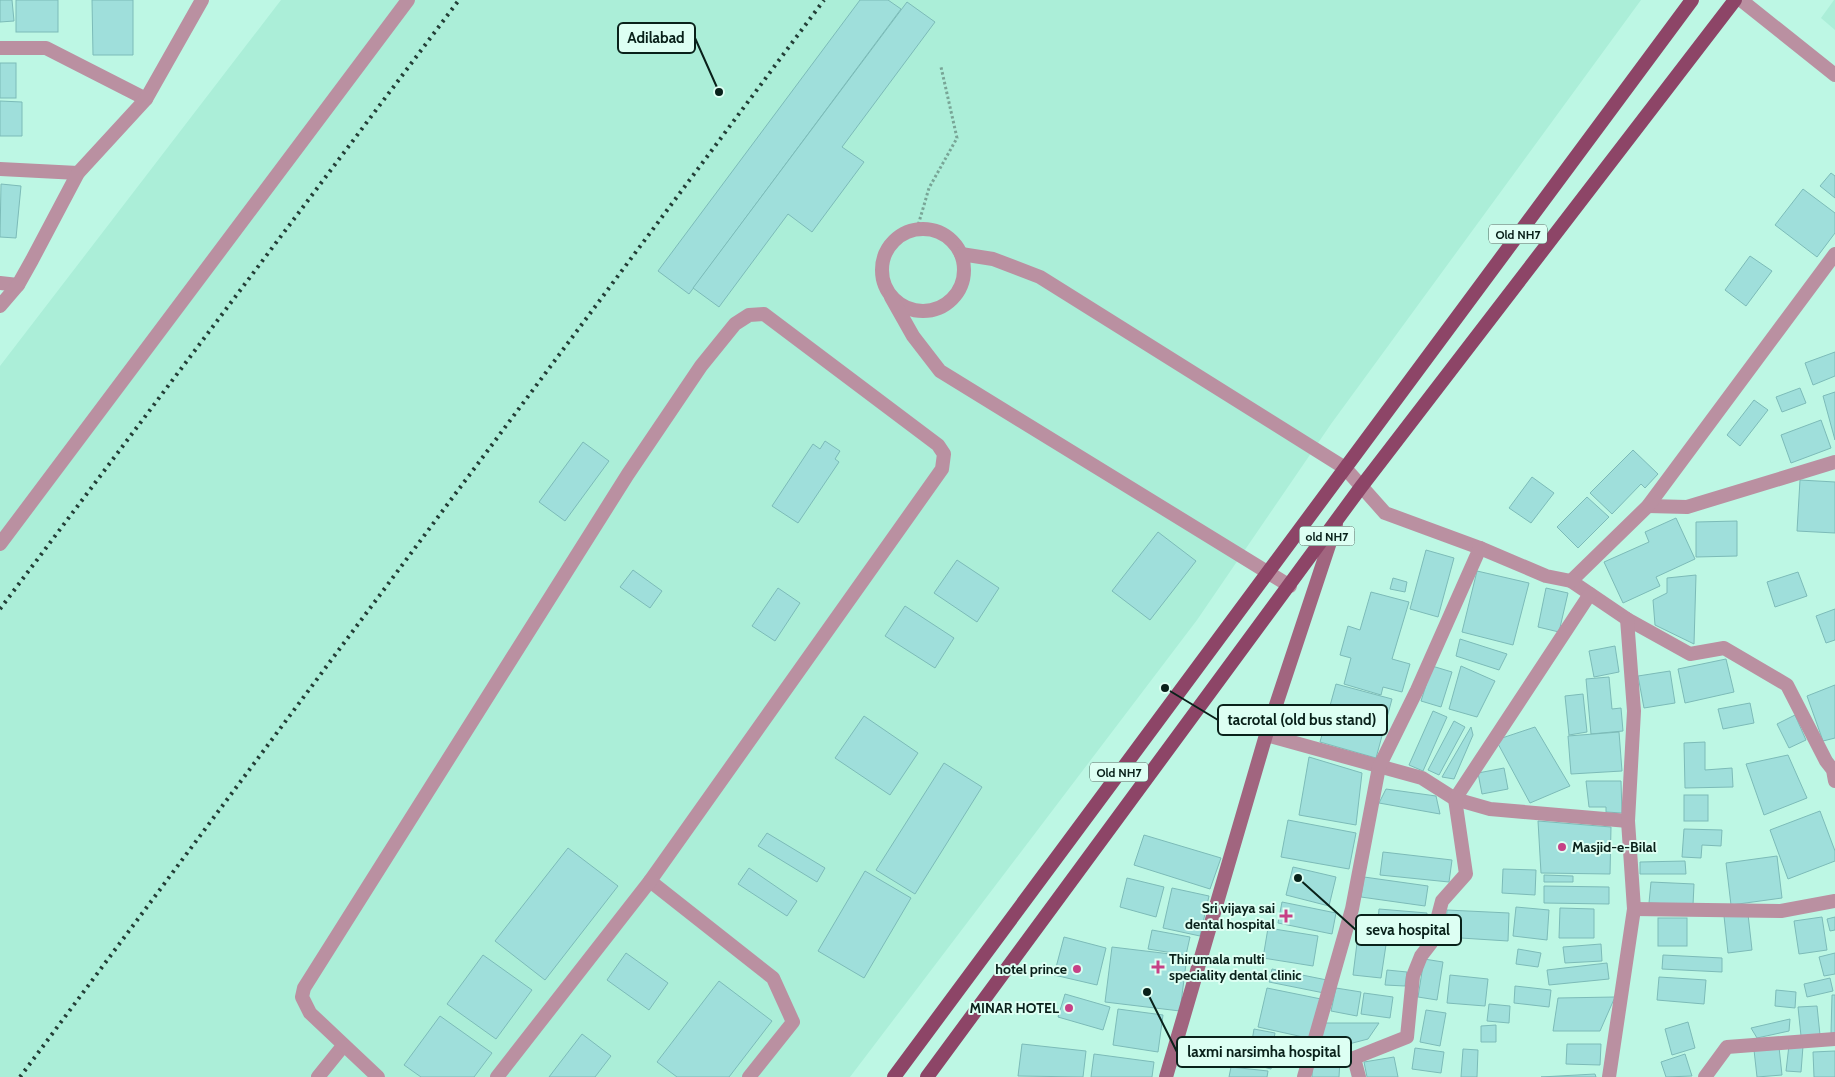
<svg xmlns="http://www.w3.org/2000/svg" width="1835" height="1077" font-family="Cabin,sans-serif">
  <style>
    .built { fill: #abeed8 }
    .building { fill: #9fdfdb; stroke: #7cbbb8 }
    .lines { fill: none; stroke-linecap: round; stroke-linejoin: round }
    .path { stroke: #78a596; stroke-width: 3; stroke-dasharray: 2.5 2.5; stroke-linecap: butt }
    .service { stroke: #ba90a1; stroke-width: 14 }
    .minor { stroke: #ba90a1; stroke-width: 14 }
    .secondary { stroke: #a1657f; stroke-width: 14 }
    .primary { stroke: #8d4567; stroke-width: 14 }
    .rail { stroke: #223e36; stroke-width: 4; stroke-dasharray: 2.5 5; stroke-linecap: butt }
    .poi-dot { fill: #c64186; stroke: #ddfff3; stroke-width: 2 }
    .labels { text-anchor: middle; dominant-baseline: central; stroke-width: 4; stroke-linejoin: round; paint-order: stroke }
    .shield { fill: #ddfff3; stroke: #49645b; stroke-width: 1 }
    .shield-label { font-size: 12px; font-weight: bold; fill: #09211a }
    .poi-label { font-size: 14px; font-weight: bold; fill: #09211a; stroke: #ddfff3; text-anchor: end }
    .leader { fill: none; stroke: #09211a; stroke-width: 2 }
    .callout-dot { fill: #09211a; stroke: #ddfff3; stroke-width: 2 }
    .callout { fill: #ddfff3; stroke: #09211a; stroke-width: 2 }
    .callout-label { font-size: 15px; text-anchor: middle; font-weight: bold; fill: #09211a }
  </style>
  <rect width="100%" height="100%" fill="#bdf7e4"/>
  <g class="built">
    <path d="M281,0H1641L1331,424L1197,620L850,1077H0V366Z"/>
    <path d="M1834,0H1835V30L1821,18Z"/>
  </g>
  <g class="building">
    <path d="M0,0H12L14,21L0,22Z"/>
    <rect x="16" y="0" width="42" height="32"/>
    <path d="M92,0H133V55H93Z"/>
    <path d="M860,0H888L901,9L689,294L658,271Z"/>
    <path d="M907,2L935,22L842,147L864,162L812,232L788,214L719,307L693,288Z"/>
    <rect x="0" y="63" width="16" height="35"/>
    <path d="M0,101L22,102V136H0Z"/>
    <path d="M1831,173L1835,176V198L1820,186Z"/>
    <path d="M1,184L21,186L16,238L0,237Z"/>
    <path d="M1803,189L1835,213V233L1817,257L1775,225Z"/>
    <path d="M1750,256L1772,271L1746,306L1725,290Z"/>
    <path d="M1835,352V376L1813,385L1805,363Z"/>
    <path d="M1800,388L1806,403L1782,412L1776,397Z"/>
    <path d="M1835,392V440L1823,396Z"/>
    <path d="M1754,400L1768,410L1740,446L1727,435Z"/>
    <path d="M1821,420L1831,448L1791,463L1781,435Z"/>
    <path d="M825,441L840,451L835,459L839,462L798,523L772,506L813,444L820,449Z"/>
    <path d="M583,442L609,461L565,521L539,502Z"/>
    <path d="M1633,450L1658,474L1645,488L1641,484L1612,514L1590,493Z"/>
    <path d="M1532,477L1554,493L1531,523L1509,508Z"/>
    <path d="M1800,480L1835,482V533L1797,531Z"/>
    <path d="M1587,497L1609,517L1578,548L1557,527Z"/>
    <path d="M1676,518L1695,559L1656,577L1660,586L1623,603L1604,562L1649,542L1645,532Z"/>
    <path d="M1737,521V556L1696,557V522Z"/>
    <path d="M1158,532L1196,561L1150,620L1112,591Z"/>
    <path d="M1426,550L1454,558L1438,617L1410,609Z"/>
    <path d="M957,560L999,588L977,622L934,593Z"/>
    <path d="M633,570L662,591L650,608L620,587Z"/>
    <path d="M1477,571L1529,583L1513,645L1462,632Z"/>
    <path d="M1798,572L1807,596L1775,607L1767,582Z"/>
    <path d="M1696,575L1694,644L1655,625L1653,600L1667,593V578Z"/>
    <path d="M1393,578L1407,582L1405,592L1390,589Z"/>
    <path d="M778,588L800,603L775,641L752,626Z"/>
    <path d="M1546,588L1568,593L1559,632L1538,627Z"/>
    <path d="M1371,592L1409,602L1392,659L1410,664L1402,692L1383,687L1381,695L1344,684L1351,658L1340,655L1348,626L1360,630Z"/>
    <path d="M905,606L954,638L935,668L885,636Z"/>
    <path d="M1835,609V640L1826,643L1816,616Z"/>
    <path d="M1460,639L1507,654L1499,670L1456,656Z"/>
    <path d="M1615,646L1619,672L1594,677L1589,651Z"/>
    <path d="M1726,659L1734,692L1685,703L1678,669Z"/>
    <path d="M1432,666L1452,672L1441,707L1421,701Z"/>
    <path d="M1461,666L1495,681L1477,717L1449,709Z"/>
    <path d="M1670,671L1675,703L1644,708L1638,676Z"/>
    <path d="M1609,677L1612,709L1621,708L1623,731L1591,734L1586,679Z"/>
    <path d="M1336,684L1392,699L1376,758L1320,742Z"/>
    <path d="M1835,685V738L1823,741L1807,696Z"/>
    <path d="M1583,694L1587,732L1569,735L1565,696Z"/>
    <path d="M1750,703L1754,723L1723,729L1718,709Z"/>
    <path d="M1433,711L1447,717L1423,771L1409,765Z"/>
    <path d="M1795,715L1806,740L1789,748L1777,724Z"/>
    <path d="M864,716L918,753L890,795L835,758Z"/>
    <path d="M1454,721L1465,727L1439,775L1428,770Z"/>
    <path d="M1471,727L1473,735L1454,779L1442,777Z"/>
    <path d="M1535,727L1570,786L1530,803L1496,740Z"/>
    <path d="M1619,732L1622,771L1571,774L1568,736Z"/>
    <path d="M1705,742V770L1732,768L1733,787L1685,788L1684,743Z"/>
    <path d="M1788,755L1807,798L1764,815L1746,764Z"/>
    <path d="M1309,757L1362,773L1356,825L1299,815Z"/>
    <path d="M944,763L982,787L915,894L876,870Z"/>
    <path d="M1504,768L1508,789L1482,794L1478,773Z"/>
    <path d="M1586,781H1621L1622,813L1606,812V807H1589Z"/>
    <path d="M1386,789L1436,796L1440,814L1379,803Z"/>
    <rect x="1684" y="795" width="24" height="26"/>
    <path d="M1820,811L1835,851V861L1788,879L1770,830Z"/>
    <path d="M1288,820L1356,833L1349,869L1281,857Z"/>
    <path d="M1538,821L1611,827L1610,874L1541,873Z"/>
    <path d="M1684,829L1722,830L1721,846L1702,845L1701,858L1682,857Z"/>
    <path d="M767,833L825,868L817,882L758,846Z"/>
    <path d="M1144,835L1221,858L1210,889L1134,865Z"/>
    <path d="M568,848L618,886L545,980L495,941Z"/>
    <path d="M1383,852L1452,860L1449,882L1380,875Z"/>
    <path d="M1777,856L1782,898L1731,905L1726,863Z"/>
    <path d="M1685,861L1686,874H1640V862Z"/>
    <path d="M1293,867L1336,877L1329,906L1286,895Z"/>
    <path d="M749,868L797,901L787,916L738,884Z"/>
    <path d="M1503,869L1536,870L1535,895L1502,893Z"/>
    <path d="M865,871L911,898L864,978L818,951Z"/>
    <path d="M1544,875L1573,876V882H1544Z"/>
    <path d="M1364,877L1428,886L1425,906L1361,897Z"/>
    <path d="M1127,878L1164,887L1156,917L1120,907Z"/>
    <path d="M1651,882L1694,884L1693,905L1649,903Z"/>
    <path d="M1544,886L1609,887V904L1544,903Z"/>
    <path d="M1172,888L1209,896L1200,936L1163,928Z"/>
    <path d="M1282,902L1336,913L1332,934L1278,923Z"/>
    <path d="M1516,907L1549,910L1547,940L1513,936Z"/>
    <path d="M1560,908L1594,909V938H1559Z"/>
    <path d="M1379,909L1427,913L1425,937L1377,933Z"/>
    <path d="M1447,910L1509,913L1508,941L1445,937Z"/>
    <path d="M1748,914L1752,950L1728,953L1724,916Z"/>
    <path d="M1822,917L1827,950L1799,954L1794,921Z"/>
    <path d="M1835,917V930L1830,931L1827,919Z"/>
    <rect x="1658" y="918" width="29" height="28"/>
    <path d="M1268,928L1318,936L1313,966L1263,958Z"/>
    <path d="M1152,930L1190,937L1186,955L1148,949Z"/>
    <path d="M1358,935L1387,938L1381,978L1353,975Z"/>
    <path d="M1064,937L1106,948L1097,985L1054,975Z"/>
    <path d="M1601,944L1602,961L1565,963L1563,947Z"/>
    <path d="M1112,947L1187,956L1180,1011L1105,1002Z"/>
    <path d="M1518,949L1541,953L1538,967L1516,964Z"/>
    <path d="M626,953L668,983L649,1010L607,980Z"/>
    <path d="M1835,953V974L1824,976L1819,957Z"/>
    <path d="M483,955L532,990L496,1039L447,1004Z"/>
    <path d="M1663,955L1722,958V972L1662,969Z"/>
    <path d="M1424,959L1443,962L1437,1000L1418,997Z"/>
    <path d="M1607,963L1609,979L1549,985L1547,970Z"/>
    <path d="M1272,969L1327,980L1324,993L1269,982Z"/>
    <path d="M1387,970L1407,972L1405,986L1385,985Z"/>
    <path d="M1450,975L1488,979L1485,1006L1447,1003Z"/>
    <path d="M1659,977L1706,980L1704,1004L1657,1000Z"/>
    <path d="M1830,978L1833,991L1807,997L1804,984Z"/>
    <path d="M719,981L772,1021L729,1077H677L657,1062Z"/>
    <path d="M1515,986L1551,990L1549,1007L1514,1003Z"/>
    <path d="M1267,988L1321,999L1312,1039L1258,1027Z"/>
    <path d="M1336,988L1361,992L1357,1016L1331,1011Z"/>
    <path d="M1776,990L1796,992L1795,1008L1775,1006Z"/>
    <path d="M1364,993L1393,997L1390,1018L1361,1014Z"/>
    <path d="M1065,994L1110,1007L1103,1030L1058,1017Z"/>
    <path d="M1832,995H1835V1033H1831Z"/>
    <path d="M1615,997L1600,1031H1553L1558,998Z"/>
    <path d="M1489,1004L1510,1006L1509,1023L1487,1021Z"/>
    <path d="M1817,1006L1820,1035L1801,1036L1798,1007Z"/>
    <path d="M1118,1009L1163,1015L1158,1052L1113,1045Z"/>
    <path d="M1426,1010L1446,1013L1440,1046L1420,1042Z"/>
    <path d="M440,1016L492,1053L474,1077H421L404,1065Z"/>
    <path d="M1790,1019L1789,1031L1757,1038L1751,1028Z"/>
    <path d="M1688,1022L1695,1048L1672,1055L1665,1029Z"/>
    <path d="M1322,1023H1379L1368,1039L1322,1051Z"/>
    <path d="M1496,1025V1042H1481V1026Z"/>
    <path d="M1254,1029L1275,1033L1272,1050L1251,1047Z"/>
    <path d="M582,1034L611,1056L595,1077H549Z"/>
    <path d="M1022,1044L1086,1051L1083,1077L1018,1076Z"/>
    <path d="M1567,1044H1601L1600,1065L1566,1064Z"/>
    <path d="M1789,1045L1803,1046L1801,1072L1786,1071Z"/>
    <path d="M1779,1047L1782,1075L1757,1077L1754,1050Z"/>
    <path d="M1415,1048L1444,1052L1441,1073L1412,1069Z"/>
    <path d="M1463,1049L1478,1050L1477,1077H1461Z"/>
    <path d="M1244,1050L1274,1058L1271,1069L1241,1061Z"/>
    <path d="M1835,1051V1077H1814L1813,1052Z"/>
    <path d="M1094,1054L1154,1062L1152,1077H1091Z"/>
    <path d="M1685,1054L1692,1076L1666,1077L1661,1062Z"/>
    <path d="M1394,1057L1398,1077H1367L1364,1062Z"/>
    <path d="M1313,1058L1340,1060L1339,1077H1312Z"/>
    <path d="M1231,1067L1268,1071L1267,1077H1229Z"/>
    <path d="M1595,1074L1596,1077H1541Z"/>
  </g>
  <g class="lines">
    <path class="path" d="M917,229L929,188L957,138L941,67"/>
    <g class="service">
      <circle cx="923" cy="270" r="41"/>
      <path d="M961,254L993,259L1040,277L1345,468"/>
      <path d="M891,297L913,336L940,371L1290,586"/>
      <path d="M0,544L408,0"/>
    </g>
    <g class="minor">
      <path d="M1741,0L1835,75"/>
      <path d="M0,48H46L146,99"/>
      <path d="M0,169L78,173"/>
      <path d="M0,283L18,285"/>
      <path d="M0,306L18,285L32,260L78,173L146,99L202,0"/>
      <path d="M1345,468L1385,513L1480,548L1546,576L1571,581L1627,619L1690,654L1724,648L1787,685L1826,761L1833,770L1835,781"/>
      <path d="M1648,506L1687,507L1835,462"/>
      <path d="M1571,581L1648,506L1835,254"/>
      <path d="M1266,735L1422,778L1455,799L1490,809L1628,821"/>
      <path d="M650,881L773,978L793,1022L749,1077"/>
      <path d="M1634,909L1781,911L1835,901"/>
      <path d="M318,1077L343,1046"/>
      <path d="M378,1077L310,1013L302,997L304,988L628,474L701,366L735,324L749,315L764,314L938,445L944,454L942,469L650,881L497,1077"/>
      <path d="M1304,1077L1352,909L1379,767L1417,690L1480,548"/>
      <path d="M1359,1077L1354,1058L1407,1037L1413,976L1421,956L1431,943L1442,901L1466,874L1455,799L1590,594"/>
      <path d="M1609,1077L1634,909L1628,821L1634,711L1627,619"/>
      <path d="M1705,1077L1727,1047L1835,1039"/>
    </g>
    <path class="secondary" d="M1166,1077L1266,735L1336,524"/>
    <g class="primary">
      <path d="M894,1077L1692,0"/>
      <path d="M927,1077L1361,487L1735,0"/>
    </g>
    <g class="rail">
      <path d="M0,609L459,0"/>
      <path d="M20,1077L824,0"/>
    </g>
  </g>
  <g class="poi-dot">
    <circle cx="1562" cy="847" r="5"/>
    <path d="M1283.5 908.5h5v5h5v5h-5v5h-5v-5h-5v-5h5z"/>
    <path d="M1155.5 959.5h5v5h5v5h-5v5h-5v-5h-5v-5h5z"/>
    <circle cx="1077" cy="969" r="5"/>
    <circle cx="1069" cy="1008" r="5"/>
  </g>
  <g class="labels">
    <g class="shield">
      <rect x="1489" y="224.5" width="58" height="19" rx="4"/>
      <rect x="1299.5" y="526.5" width="55" height="19" rx="4"/>
      <rect x="1090" y="762.5" width="58" height="19" rx="4"/>
    </g>
    <g class="shield-label">
      <text x="1518" y="234">Old NH7</text>
      <text x="1327" y="536">old NH7</text>
      <text x="1119" y="772">Old NH7</text>
    </g>
    <g class="poi-label">
      <text x="1572" y="847" text-anchor="start">Masjid-e-Bilal</text>
      <text x="1275" y="908">Sri vijaya sai<tspan x="1275" dy="16">dental hospital</tspan></text>
      <text x="1169" y="959" text-anchor="start">Thirumala multi<tspan x="1169" dy="16">speciality dental clinic</tspan></text>
      <text x="1067" y="969">hotel prince</text>
      <text x="1059" y="1008">MINAR HOTEL</text>
    </g>
  </g>
  <path class="leader" d="M719 92L695 38M1165 688L1218 720M1298 878L1356 930M1147 992L1177 1052"/>
  <g class="callout-dot">
    <circle cx="719" cy="92" r="5"/>
    <circle cx="1165" cy="688" r="5"/>
    <circle cx="1298" cy="878" r="5"/>
    <circle cx="1147" cy="992" r="5"/>
  </g>
  <g class="callout">
    <rect x="618" y="23" width="77" height="30" rx="5"/>
    <rect x="1218" y="705" width="169" height="30" rx="5"/>
    <rect x="1356" y="915" width="105" height="30" rx="5"/>
    <rect x="1177" y="1037" width="174" height="30" rx="5"/>
  </g>
  <g class="callout-label">
    <text x="656" y="43">Adilabad</text>
    <text x="1302" y="725">tacrotal (old bus stand)</text>
    <text x="1408" y="935">seva hospital</text>
    <text x="1264" y="1057">laxmi narsimha hospital</text>
  </g>
</svg>
